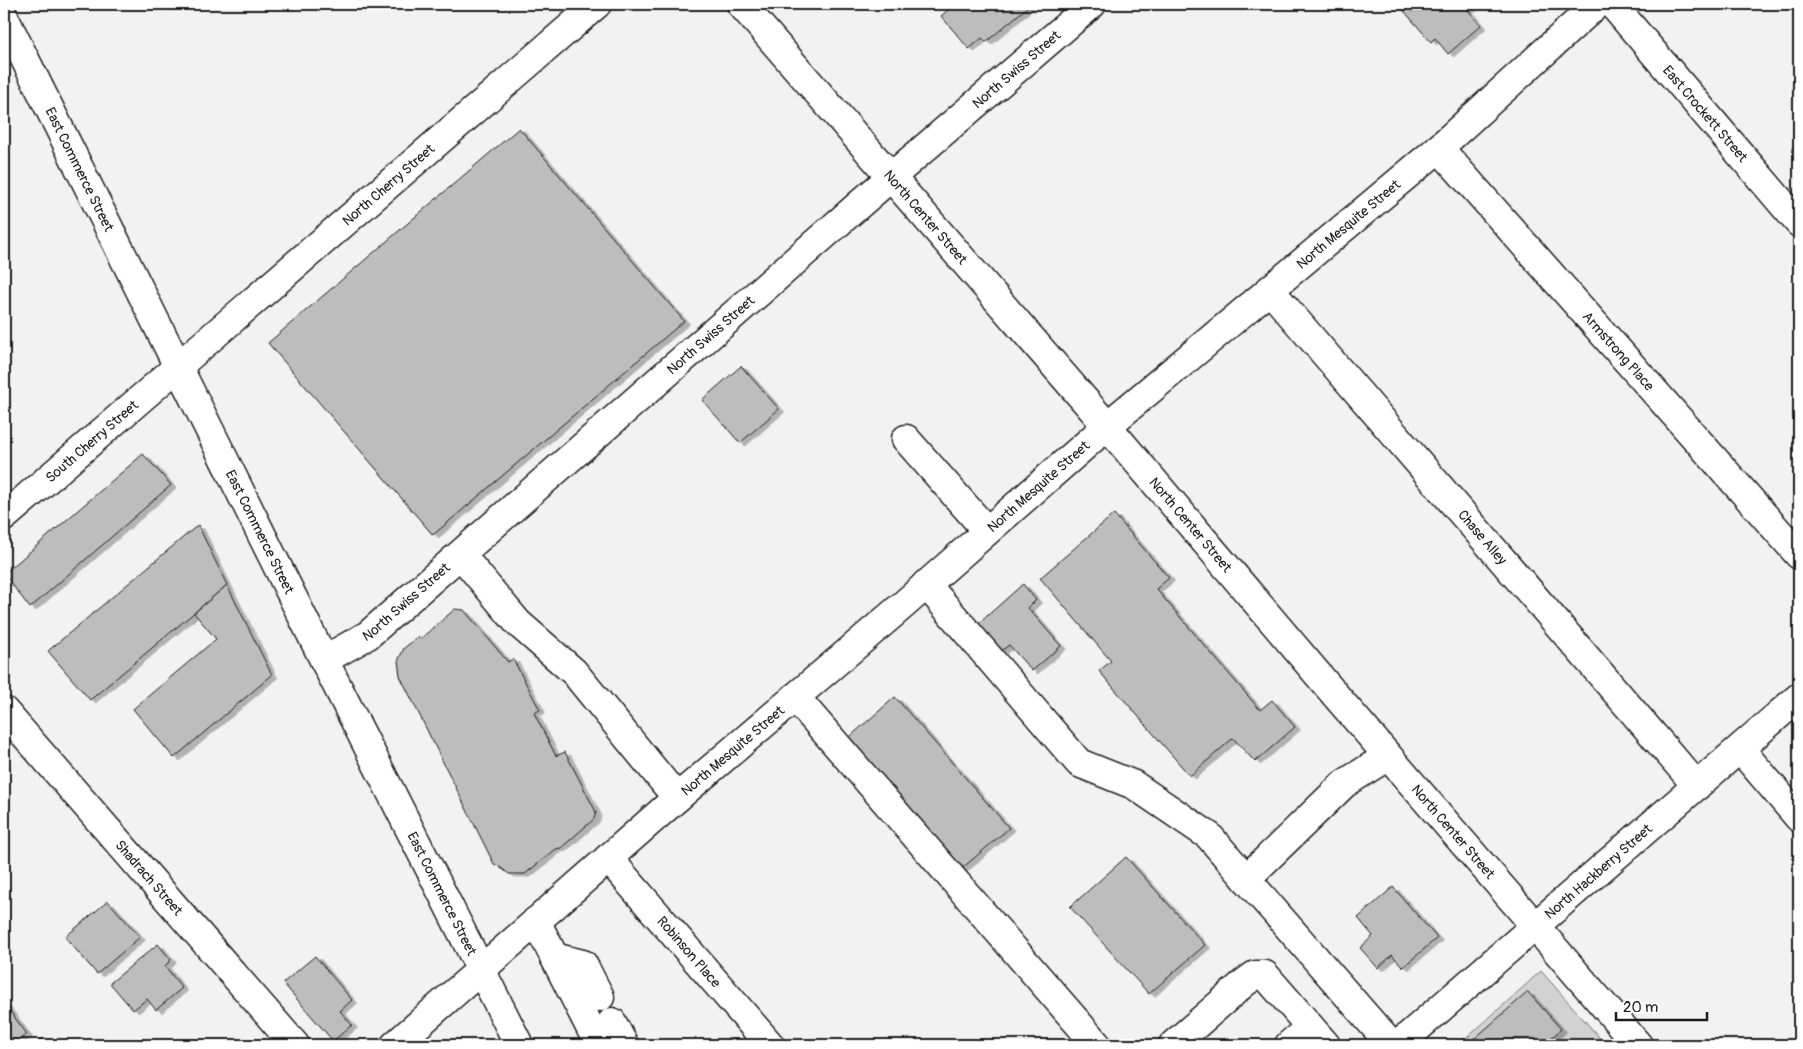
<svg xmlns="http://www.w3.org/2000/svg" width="1803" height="1049" font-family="Pangolin,sans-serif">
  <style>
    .green { fill: #d2d2d2; stroke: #777 }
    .building { fill: #bdbdbd; stroke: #1c1c1c; filter: url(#shadow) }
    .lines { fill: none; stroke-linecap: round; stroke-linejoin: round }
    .minor-casing { stroke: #1c1c1c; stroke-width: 31 }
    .major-casing { stroke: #1c1c1c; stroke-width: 31 }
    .minor { stroke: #fff; stroke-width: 28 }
    .major { stroke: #fff; stroke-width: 28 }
    .labels { text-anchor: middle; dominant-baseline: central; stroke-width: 5; stroke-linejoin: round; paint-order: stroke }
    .street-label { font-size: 14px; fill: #1c1c1c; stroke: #fff }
  </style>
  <defs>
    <filter id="shadow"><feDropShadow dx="5.5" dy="3" stdDeviation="0" flood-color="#0004"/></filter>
  </defs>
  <rect width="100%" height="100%" fill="#f2f2f2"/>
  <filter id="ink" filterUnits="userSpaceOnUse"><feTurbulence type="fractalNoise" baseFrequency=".02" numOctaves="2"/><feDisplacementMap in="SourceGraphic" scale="10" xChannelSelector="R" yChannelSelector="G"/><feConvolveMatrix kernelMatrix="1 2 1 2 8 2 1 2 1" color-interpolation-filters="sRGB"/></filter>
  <g filter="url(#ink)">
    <path class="green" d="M1541,971L1606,1045H1459Z"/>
    <g class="building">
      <path d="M953,4H1031L986,42L982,38L969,49L941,16L954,5Z"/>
      <path d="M1398,4H1469L1472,7L1468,10L1481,25L1448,54L1435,38L1431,42Z"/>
      <path d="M519,128L684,321L433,535L268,343Z"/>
      <path d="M741,366L779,409L740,443L702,400Z"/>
      <path d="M143,454L171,485L30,608L4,574Z"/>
      <path d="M1114,514L1169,578L1156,589L1260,710L1272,700L1295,727L1255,762L1233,738L1190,776L1099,671L1111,661L1040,578Z"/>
      <path d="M198,525L227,585L90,700L48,651Z"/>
      <path d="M1023,584L1036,600L1028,608L1061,646L1032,671L1009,645L1001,651L978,624Z"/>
      <path d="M227,585L272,675L174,758L133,709L216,639L194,613Z"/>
      <path d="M455,609L464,610L508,662L513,659L540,710L534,713L556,756L565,752L596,812L594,819L561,848L556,849L525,874H509L497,865L495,866L400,676L398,661L404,648L418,637L420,639Z"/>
      <path d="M895,697L1009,828L959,871L845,741Z"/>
      <path d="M1126,857L1205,945L1149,994L1070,907Z"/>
      <path d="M1393,887L1437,938L1403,967L1392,955L1378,968L1360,948L1373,936L1358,918Z"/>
      <path d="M108,901L140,937L97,974L65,937Z"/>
      <path d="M158,944L171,960L165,966L182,988L156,1010L147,999L133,1010L110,983Z"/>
      <path d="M315,956L352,1000L340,1011L352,1025L333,1041L283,983Z"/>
      <path d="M1528,992L1561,1029L1549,1040L1554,1045H1467Z"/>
      <path d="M4,1003L27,1034L12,1045H4Z"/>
      <path d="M41,1039L46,1045H34Z"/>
    </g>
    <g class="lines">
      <g class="minor-casing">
        <g id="minor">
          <path id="s1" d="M741,4L1107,426L1337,697L1638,1045"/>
          <path id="s2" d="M1612,4L1799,223"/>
          <path id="s3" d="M1439,148L1799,555"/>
          <path id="s4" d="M1270,290L1697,786"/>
          <path d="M906,439L987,531"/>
          <path id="s5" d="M4,517L597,4"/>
          <path d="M461,555L518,623L574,672L677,798"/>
          <path d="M926,584L1079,763L1134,785L1209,836L1391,1045"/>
          <path id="s6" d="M324,660L368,635L869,196L1092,4"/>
          <path d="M795,697L1097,1045"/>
          <path id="s7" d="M4,711L295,1045"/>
          <path d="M1740,749L1799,818"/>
          <path id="s8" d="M608,858L770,1045"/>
          <path d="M1246,879L1344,784L1388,756"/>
          <path d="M536,921L599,1045"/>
          <path d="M554,957L583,964L600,997"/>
          <path d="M612,1022L624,1045"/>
          <path id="s9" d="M395,1045L677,798L902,606L1107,426L1439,148L1597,4"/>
          <path d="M1173,1045L1244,983L1255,975H1265L1326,1045"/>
          <path d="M1289,1045L1310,1027"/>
        </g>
      </g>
      <g class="major-casing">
        <g id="major">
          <path id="s10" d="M4,17L324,660L519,1045"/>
          <path id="s11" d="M1398,1045L1799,697"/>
        </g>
      </g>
      <use href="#minor" class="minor"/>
      <use href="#major" class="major"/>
    </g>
  </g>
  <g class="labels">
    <g class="street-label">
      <text stroke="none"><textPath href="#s6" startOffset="911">North Swiss Street</textPath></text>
      <text stroke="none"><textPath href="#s2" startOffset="144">East Crockett Street</textPath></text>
      <text stroke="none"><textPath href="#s10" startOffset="170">East Commerce Street</textPath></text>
      <text stroke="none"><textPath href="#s5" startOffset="508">North Cherry Street</textPath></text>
      <text stroke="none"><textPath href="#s1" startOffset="282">North Center Street</textPath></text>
      <text stroke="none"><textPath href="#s9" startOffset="1258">North Mesquite Street</textPath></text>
      <text stroke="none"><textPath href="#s6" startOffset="506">North Swiss Street</textPath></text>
      <text stroke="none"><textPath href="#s3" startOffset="271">Armstrong Place</textPath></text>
      <text stroke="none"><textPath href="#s5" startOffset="116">South Cherry Street</textPath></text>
      <text stroke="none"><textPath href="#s9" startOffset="852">North Mesquite Street</textPath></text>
      <text stroke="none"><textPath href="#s1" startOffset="688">North Center Street</textPath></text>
      <text stroke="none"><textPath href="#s10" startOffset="575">East Commerce Street</textPath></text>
      <text stroke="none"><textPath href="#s4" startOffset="326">Chase Alley</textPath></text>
      <text stroke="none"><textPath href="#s6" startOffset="101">North Swiss Street</textPath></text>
      <text stroke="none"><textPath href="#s9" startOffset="448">North Mesquite Street</textPath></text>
      <text stroke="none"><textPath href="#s1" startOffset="1092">North Center Street</textPath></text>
      <text stroke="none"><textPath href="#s11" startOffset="265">North Hackberry Street</textPath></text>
      <text stroke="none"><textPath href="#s7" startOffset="221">Shadrach Street</textPath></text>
      <text stroke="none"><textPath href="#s10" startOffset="980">East Commerce Street</textPath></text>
      <text stroke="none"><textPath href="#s8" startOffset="124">Robinson Place</textPath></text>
    </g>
  </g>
  <rect width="1803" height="1049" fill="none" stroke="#fff" stroke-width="20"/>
  <rect x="10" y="10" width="1783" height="1029" fill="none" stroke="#1c1c1c" stroke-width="2" filter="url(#ink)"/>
  <path d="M1616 1012v8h91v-8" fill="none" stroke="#1c1c1c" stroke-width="2.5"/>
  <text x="1623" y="1012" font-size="15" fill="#1c1c1c" stroke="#ffffff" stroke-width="4" paint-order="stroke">20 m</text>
</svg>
